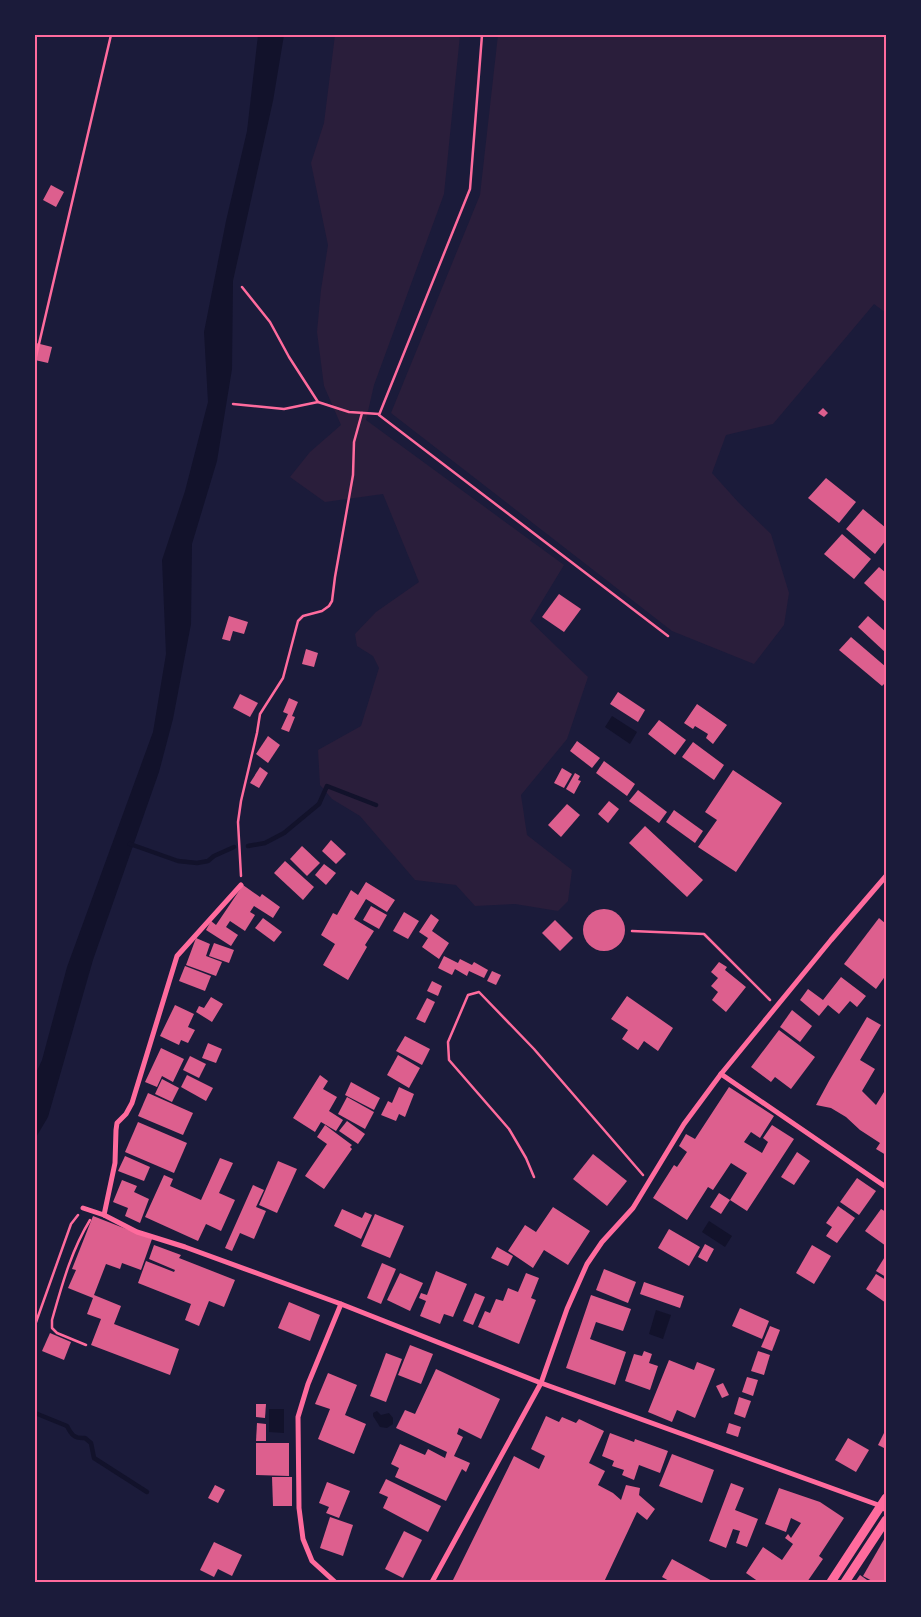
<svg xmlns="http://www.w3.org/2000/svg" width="921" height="1617" font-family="'Roboto Condensed',sans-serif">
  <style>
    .green { fill: #2a1e3b }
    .water { fill: #12122b }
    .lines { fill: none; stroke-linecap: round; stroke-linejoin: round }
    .stream { stroke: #12122b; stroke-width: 4.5 }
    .building { fill: #dd5f8e }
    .path { stroke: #ff6b9d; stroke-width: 2.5 }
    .minor { stroke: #ff6b9d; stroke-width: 5 }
    .secondary { stroke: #ff6b9d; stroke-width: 9 }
    .neatline { fill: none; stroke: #ff6b9d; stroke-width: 2 }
  </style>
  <rect width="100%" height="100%" fill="#1b1b3a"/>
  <g class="green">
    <path d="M335,35H460L444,194L374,385L366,420L564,565L530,621L588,677L567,739L521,795L527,835L572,870L568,901L558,911L515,904L475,906L456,885L415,880L360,816L332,799L320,785L318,750L361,726L379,668L373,656L357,646L355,634L376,612L419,582L383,494L325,502L290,477L310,452L341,425L324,386L317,332L321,290L328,245L311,163L324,123Z"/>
    <path d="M498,35H886V313L874,304L773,424L726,435L712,473L738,502L771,534L789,593L784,625L754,664L672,631L391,413L480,195Z"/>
  </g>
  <g class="water">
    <path d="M258,35H284L273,101L233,281L232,369L217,461L192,544L191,624L173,719L159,772L93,960L48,1117L35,1139V1075L42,1060L67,967L153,732L166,654L162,560L185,491L208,402L204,332L226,221L247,131Z"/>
    <path d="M612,716L637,732L630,744L605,727Z"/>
    <path d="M709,1221L732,1236L725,1247L702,1232Z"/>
    <path d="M656,1310L671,1315L663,1339L649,1334Z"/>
    <path d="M269,1409H284V1433L269,1432Z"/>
    <path d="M377,1411L381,1415L389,1413L393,1418V1424L387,1428L380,1427L373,1416V1413Z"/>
  </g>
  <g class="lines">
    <g class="stream">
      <path d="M130,844L178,861L197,863L208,861L214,856L234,847"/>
      <path d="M248,846L265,843L284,833L319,804L327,786L376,805"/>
      <path d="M35,1413L67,1426C71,1434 74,1439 85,1438L91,1443L94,1458L147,1492"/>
    </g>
  </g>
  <g class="building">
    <path d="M51,185L64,192L56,207L43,200Z"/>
    <path d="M36,343L52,347L48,363L35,360Z"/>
    <path d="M823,408L828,413L824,417L818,413Z"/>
    <path d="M826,478L856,502L839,523L808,498Z"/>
    <path d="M863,509L886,528V540L875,554L846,529Z"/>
    <path d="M842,534L871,559L854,579L824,554Z"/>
    <path d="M879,567L886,573V603L864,583Z"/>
    <path d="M559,594L581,609L564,632L542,617Z"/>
    <path d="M229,616L248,622L244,634L233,631L230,641L222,639Z"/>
    <path d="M868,616L886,632V653L858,627Z"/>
    <path d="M851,637L886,667V682L882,686L839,650Z"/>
    <path d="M306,649L318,653L314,667L302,664Z"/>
    <path d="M618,692L645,710L638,722L610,704Z"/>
    <path d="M240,694L258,703L250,717L233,708Z"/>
    <path d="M289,698L298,702L292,716L295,717L289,732L281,729L288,714L283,712Z"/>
    <path d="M697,704L727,725L713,744L706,738L708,734L695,726L693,729L684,723Z"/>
    <path d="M659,720L686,740L675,755L648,734Z"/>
    <path d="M268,736L280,745L268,763L256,754Z"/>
    <path d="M577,741L600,758L592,768L570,751Z"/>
    <path d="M693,742L724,765L714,780L682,757Z"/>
    <path d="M604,761L635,784L627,796L596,773Z"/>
    <path d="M260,767L268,773L259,788L250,783Z"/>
    <path d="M562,768L572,774L564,788L554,783Z"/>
    <path d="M733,770L782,803L736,872L698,847L717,820L705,812Z"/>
    <path d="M575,773L580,776L578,780L581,781L574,794L566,789Z"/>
    <path d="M638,790L667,812L659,823L629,801Z"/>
    <path d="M609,801L619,809L608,823L598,814Z"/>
    <path d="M567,804L580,815L561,837L548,825Z"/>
    <path d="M674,810L703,831L695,843L666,822Z"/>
    <path d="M645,826L703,880L687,897L629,843Z"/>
    <path d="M331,840L346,854L336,864L322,851Z"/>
    <path d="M302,846L320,863L307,876L290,859Z"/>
    <path d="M285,861L314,887L303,900L274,873Z"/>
    <path d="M324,864L336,873L326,885L315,875Z"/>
    <path d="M366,882L395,900L387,912L366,899L354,919L374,931L365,945L367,947L348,980L323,965L335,944L321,935L333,913L337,915L351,890L358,895Z"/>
    <path d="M243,885L260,897L262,894L280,907L273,918L254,906L250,912L255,915L245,931L230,921L226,927L238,935L231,946L206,930L211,921L216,925Z"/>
    <path d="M371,906L387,915L379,929L363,920Z"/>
    <circle cx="604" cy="930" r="21"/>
    <path d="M404,912L419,921L408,939L393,931Z"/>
    <path d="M431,914L439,920L432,931L449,943L439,959L422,947L428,938L419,932Z"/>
    <path d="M263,918L282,932L274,942L255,928Z"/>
    <path d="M879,918L886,924V975L876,989L844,964Z"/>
    <path d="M555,920L573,938L560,951L542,933Z"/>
    <path d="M196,938L210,944L206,956L222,962L216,976L186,965Z"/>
    <path d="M214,943L234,950L229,963L209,956Z"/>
    <path d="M444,956L458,963L460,959L472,965L474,962L488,970L484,978L469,971L467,976L455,969L452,975L438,968Z"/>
    <path d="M719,962L727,967L725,970L746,987L726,1012L712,1000L718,992L711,986L718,978L711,972Z"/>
    <path d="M185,966L211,976L205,991L179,981Z"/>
    <path d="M492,971L501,975L496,985L487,981Z"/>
    <path d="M841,977L866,996L857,1007L850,1001L839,1014L828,1005L819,1016L800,1000L808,989L823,1000Z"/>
    <path d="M432,981L442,986L438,996L427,991Z"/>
    <path d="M627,996L673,1028L658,1051L644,1041L638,1050L622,1039L628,1030L611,1019Z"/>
    <path d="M211,997L223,1004L212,1022L196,1012L199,1006L204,1008Z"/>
    <path d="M427,998L435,1002L425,1023L416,1019Z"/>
    <path d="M175,1005L194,1014L188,1027L195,1030L188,1043L181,1040L179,1045L160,1036Z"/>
    <path d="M792,1010L812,1026L800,1042L780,1027Z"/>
    <path d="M867,1017L881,1025L860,1060L875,1069L862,1091L876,1105L884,1092L886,1093V1155L876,1149L880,1143L860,1130L846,1117L831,1108L816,1105L829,1081Z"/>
    <path d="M779,1030L815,1057L791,1089L775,1077L771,1082L751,1067Z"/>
    <path d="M405,1036L430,1049L422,1065L396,1051Z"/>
    <path d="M208,1043L222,1049L216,1063L202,1058Z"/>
    <path d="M161,1048L184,1059L173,1082L162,1076L157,1087L145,1082Z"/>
    <path d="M398,1055L420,1068L409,1088L387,1075Z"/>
    <path d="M190,1056L206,1064L199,1078L183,1070Z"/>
    <path d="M187,1075L213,1088L206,1101L181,1087Z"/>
    <path d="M320,1075L328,1081L323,1089L337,1097L329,1111L343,1120L336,1131L321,1122L315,1132L293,1118Z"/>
    <path d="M162,1079L179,1088L172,1102L155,1094Z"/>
    <path d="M351,1082L380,1098L374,1110L345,1095Z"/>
    <path d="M399,1087L414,1094L405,1117L399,1114L396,1121L381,1115L388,1101L392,1103Z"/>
    <path d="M729,1087L774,1116L760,1138L751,1132L744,1142L762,1153L768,1142L763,1138L772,1125L794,1139L747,1211L730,1200L747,1173L731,1163L713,1190L708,1187L687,1220L653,1198L674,1165L677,1167L687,1152L679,1146L686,1134L695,1139Z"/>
    <path d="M148,1093L193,1113L183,1135L138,1116Z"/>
    <path d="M347,1097L374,1112L365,1129L338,1114Z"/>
    <path d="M347,1121L365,1134L358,1144L339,1131Z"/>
    <path d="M138,1122L187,1143L174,1173L125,1152Z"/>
    <path d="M325,1125L352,1145L350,1147L352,1149L324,1189L305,1176L327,1144L317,1137Z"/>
    <path d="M797,1152L810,1161L794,1185L781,1177Z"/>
    <path d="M593,1154L627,1181L607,1206L573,1179Z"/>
    <path d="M125,1156L150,1167L144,1181L118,1171Z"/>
    <path d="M220,1158L233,1163L219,1193L235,1200L221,1231L206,1224L198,1241L145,1217L164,1175L173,1179L170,1186L201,1200Z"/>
    <path d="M278,1161L297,1169L277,1213L259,1205Z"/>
    <path d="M857,1178L876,1191L859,1215L840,1202Z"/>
    <path d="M122,1180L137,1186L134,1192L149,1199L140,1223L125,1216L128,1208L113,1202Z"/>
    <path d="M253,1185L264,1190L256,1207L266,1211L254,1239L240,1233L232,1251L225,1248Z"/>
    <path d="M719,1193L730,1200L721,1214L710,1207Z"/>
    <path d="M838,1206L855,1218L837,1243L826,1236L832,1227L826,1223Z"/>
    <path d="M553,1207L590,1231L568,1265L544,1250L533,1268L508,1251L525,1225L536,1232Z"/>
    <path d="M342,1209L362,1218L365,1212L372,1215L361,1239L334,1226Z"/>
    <path d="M881,1209L886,1212V1246L865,1231Z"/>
    <path d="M375,1214L404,1226L390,1258L361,1246Z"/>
    <path d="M93,1216L152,1239L141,1270L122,1263L120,1269L106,1264L94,1295L121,1306L114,1324L179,1349L170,1375L91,1345L101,1319L87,1314L93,1298L68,1288L76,1270L72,1269Z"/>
    <path d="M669,1229L700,1247L689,1266L658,1248Z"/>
    <path d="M705,1244L714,1249L707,1262L698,1257Z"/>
    <path d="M154,1245L181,1255L179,1258L235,1280L224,1307L209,1301L199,1326L185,1320L191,1304L138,1283L146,1261L174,1272L175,1270L149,1259Z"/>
    <path d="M812,1245L831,1256L814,1284L796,1273Z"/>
    <path d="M497,1247L513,1256L508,1266L491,1258Z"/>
    <path d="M886,1255V1277L876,1271Z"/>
    <path d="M382,1263L396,1269L381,1304L367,1298Z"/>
    <path d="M604,1269L636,1282L628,1303L596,1290Z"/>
    <path d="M436,1271L467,1284L453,1317L444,1314L440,1324L420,1316L426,1301L419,1298L421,1293L427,1295Z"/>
    <path d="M400,1273L423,1283L410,1311L387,1300Z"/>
    <path d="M526,1273L539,1278L531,1298L536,1300L519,1344L478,1327L485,1311L490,1313L496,1299L503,1301L508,1288L518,1292Z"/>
    <path d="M876,1274L886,1280V1303L866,1289Z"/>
    <path d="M644,1282L684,1296L680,1308L640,1294Z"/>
    <path d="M475,1293L485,1297L473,1325L463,1321Z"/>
    <path d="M591,1295L631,1309L623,1331L596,1322L590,1339L626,1352L615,1385L566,1368Z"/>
    <path d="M289,1302L320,1315L310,1341L278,1328Z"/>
    <path d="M740,1308L769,1321L762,1339L732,1326Z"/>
    <path d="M770,1326L780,1330L772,1351L761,1347Z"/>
    <path d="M50,1333L71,1342L64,1360L42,1351Z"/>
    <path d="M410,1345L433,1354L421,1384L398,1375Z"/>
    <path d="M644,1351L652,1354L649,1363L658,1366L650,1390L625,1381L634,1354L642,1356Z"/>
    <path d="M758,1351L770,1355L764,1375L751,1371Z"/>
    <path d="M386,1353L402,1359L386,1402L370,1396Z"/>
    <path d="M669,1360L694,1370L697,1362L715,1369L695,1418L677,1410L672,1422L648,1412Z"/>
    <path d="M436,1369L500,1399L481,1439L459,1428L457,1434L463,1437L454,1456L470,1463L466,1472L462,1469L446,1501L395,1477L399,1468L391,1464L400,1444L425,1455L428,1449L445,1458L447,1452L396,1428L405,1410L415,1414Z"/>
    <path d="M328,1373L357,1385L345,1415L366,1424L354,1454L318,1439L330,1409L315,1404Z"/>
    <path d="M747,1377L758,1380L753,1396L742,1392Z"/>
    <path d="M723,1383L729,1395L722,1398L716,1386Z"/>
    <path d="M739,1397L751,1401L745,1418L734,1414Z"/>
    <path d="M256,1404H266L265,1418L256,1417Z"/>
    <path d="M546,1416L559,1422L562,1417L576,1423L579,1419L604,1431L589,1463L605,1471L598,1485L613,1493L621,1500L626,1485L640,1488L639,1495L655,1509L647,1520L637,1512L604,1582H452L514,1456L539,1469L545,1456L531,1449Z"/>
    <path d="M257,1423L266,1424V1441H256Z"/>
    <path d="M729,1423L741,1427L738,1437L726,1433Z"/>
    <path d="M886,1429V1449L878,1445Z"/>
    <path d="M610,1433L634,1442L635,1439L668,1451L660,1473L639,1465L634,1480L622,1475L624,1470L612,1466L614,1461L602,1456Z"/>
    <path d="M848,1438L869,1450L856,1472L835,1460Z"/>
    <path d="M256,1443H289V1476L256,1475Z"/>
    <path d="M672,1454L714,1470L702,1503L659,1486Z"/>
    <path d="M272,1477H292V1506H273Z"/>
    <path d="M386,1479L441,1506L428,1532L383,1508L388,1497L379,1493Z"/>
    <path d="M327,1482L350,1491L339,1518L326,1513L329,1507L319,1503Z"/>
    <path d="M731,1483L744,1488L735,1510L758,1519L747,1547L736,1543L740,1531L733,1529L726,1548L709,1541Z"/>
    <path d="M215,1485L225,1490L218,1503L208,1498Z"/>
    <path d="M779,1488L820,1502L844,1518L819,1556L823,1559L807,1582H759L746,1573L763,1547L782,1560L793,1544L785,1538L788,1534L791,1538L801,1523L791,1518L786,1532L765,1524Z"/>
    <path d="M330,1517L353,1525L343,1556L320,1548Z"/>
    <path d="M404,1531L422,1540L403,1578L385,1569Z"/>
    <path d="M886,1536V1582H874L863,1576Z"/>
    <path d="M214,1542L242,1555L232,1576L218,1569L214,1577L200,1570Z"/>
    <path d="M672,1559L694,1571L714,1582H671L662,1577Z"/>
    <path d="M860,1575L870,1582H855Z"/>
  </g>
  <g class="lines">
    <g class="path">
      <path d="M482,35L470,189L379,415L668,636"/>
      <path d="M242,287L270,322L289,357L318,402L349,412L379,414"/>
      <path d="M35,361L111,35"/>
      <path d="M233,404L284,409L318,402"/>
      <path d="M241,876L238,822L241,801L257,733L260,714L283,678L298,621L303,616L322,611L329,606L332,601L335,577L353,475L354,442L362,413"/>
      <path d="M632,931L704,934L770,1000"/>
      <path d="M534,1177L526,1158L509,1129L449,1060L448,1042L468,995L479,992L534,1049L643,1175"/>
      <path d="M35,1325L71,1224L78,1215"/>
      <path d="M86,1345L57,1333L52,1328V1320C62,1285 71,1251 90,1220"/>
    </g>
    <g class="minor">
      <path d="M721,1074L886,1187"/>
      <path d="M83,1208L104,1215L137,1232L185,1247L341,1304L541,1383L881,1506L886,1510"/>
      <path d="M104,1215L115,1163L116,1130L117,1123L126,1114L132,1103L177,956L241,885"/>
      <path d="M335,1582L312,1561L303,1539L299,1508L298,1417L308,1384L341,1304"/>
      <path d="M432,1582L541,1383L567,1309L587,1264L602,1242L633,1208L684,1124L721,1074L831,940L886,876"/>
    </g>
    <g class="secondary">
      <path d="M831,1582L886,1498"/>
      <path d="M845,1582L886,1520"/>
    </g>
  </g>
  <rect width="921" height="1617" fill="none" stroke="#1b1b3a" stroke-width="72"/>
  <rect x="36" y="36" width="849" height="1545" class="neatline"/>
</svg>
